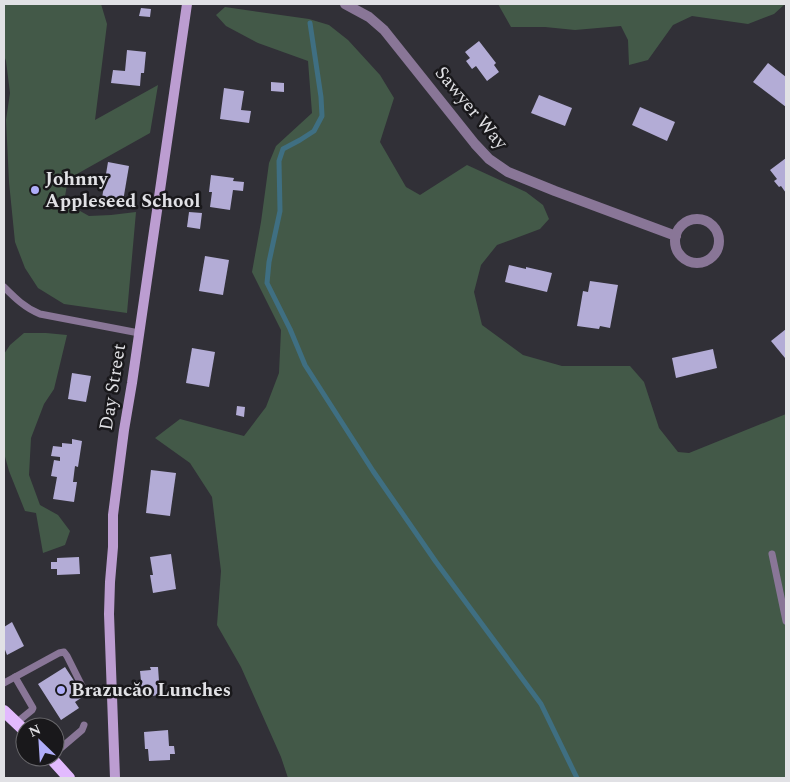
<svg xmlns="http://www.w3.org/2000/svg" width="790" height="782" font-family="Spectral,serif">
  <style>
    .green { fill: #435948 }
    .lines { fill: none; stroke-linecap: round; stroke-linejoin: round }
    .stream { stroke: #3f6f82; stroke-width: 5 }
    .building { fill: #b3acd6 }
    .service { stroke: #897697; stroke-width: 7 }
    .minor { stroke: #897697; stroke-width: 10 }
    .secondary { stroke: #bc9dd1; stroke-width: 10 }
    .primary { stroke: #e2bafe; stroke-width: 12 }
    .poi-dot { fill: #b0aefa; stroke: #19181b; stroke-width: 2 }
    .labels { text-anchor: middle; dominant-baseline: central; stroke-width: 5; stroke-linejoin: round; paint-order: stroke }
    .street-label { font-size: 19px; fill: #e1e1e5; stroke: #19181b }
    .poi-label { font-size: 19px; font-weight: bold; fill: #e1e1e5; stroke: #19181b; text-anchor: start }
  </style>
  <rect width="100%" height="100%" fill="#313037"/>
  <g class="green">
    <path d="M4,4H101L107,24L95,120L158,85L150,133L68,179L64,202L89,216L111,215L136,212L127,313L64,304L38,288L25,268L15,242L9,182L6,120L10,93L6,61L4,55Z"/>
    <path d="M498,4H785L774,14L748,24L692,16L673,25L648,60L629,65L628,40L621,26L575,30L545,27H511Z"/>
    <path d="M225,7L309,19L329,25L348,40L380,75L394,98L380,142L406,187L420,195L467,165L526,192L543,205L549,219L540,229L497,245L481,265L474,292L482,325L523,355L562,366H630L644,382L659,428L678,452L689,453L786,414V778H288L281,757L241,667L217,625L221,571L212,497L190,463L155,438L180,419L244,436L266,407L279,373L281,330L252,272L261,222L269,163L276,146L312,113L308,61L258,43L226,26L216,15Z"/>
    <path d="M24,333H46L67,335L54,389L44,404L31,438L29,475L40,505L58,515L70,531L65,545L43,553L36,513L25,511L9,471L4,453V354L10,345Z"/>
  </g>
  <g class="lines">
    <path class="stream" d="M310,23L321,97L322,116L314,131L300,140L283,149L279,161L280,211L269,262L267,283L290,329L305,365L373,471L436,562L541,704L577,778"/>
  </g>
  <g class="building">
    <path d="M141,8L151,9L150,17L139,16Z"/>
    <path d="M479,41L496,63L494,65L499,72L487,81L476,66L472,69L466,61L470,58L465,52Z"/>
    <path d="M127,50L146,52L144,73H141L140,86L111,83L113,70L125,71Z"/>
    <path d="M768,63L786,77V107L753,82Z"/>
    <path d="M271,82L284,83V92L271,91Z"/>
    <path d="M224,88L244,91L241,110L251,111L249,123L220,119Z"/>
    <path d="M539,95L572,108L565,126L531,113Z"/>
    <path d="M640,107L675,122L667,141L632,125Z"/>
    <path d="M786,158V193L781,186L779,187L774,181L777,179L770,170Z"/>
    <path d="M108,162L129,166L122,207L101,204Z"/>
    <path d="M211,175L234,178L233,181L244,182L243,191L233,190L230,210L210,207L212,192H209Z"/>
    <path d="M189,212L202,213L200,229L187,227Z"/>
    <path d="M205,256L229,260L223,295L199,291Z"/>
    <path d="M509,265L526,269V267L552,273L547,292L505,282Z"/>
    <path d="M590,281L618,285L610,328L600,326L599,329L577,326L583,291L588,292Z"/>
    <path d="M786,329V356L785,358L771,341Z"/>
    <path d="M192,348L215,352L209,387L186,383Z"/>
    <path d="M713,349L717,368L676,378L672,358Z"/>
    <path d="M72,373L91,376L86,402L68,399Z"/>
    <path d="M237,406L245,407L244,417L236,415Z"/>
    <path d="M72,439L82,441L78,467L75,466L73,482H77L74,502L53,499L57,477L51,476L54,460L60,461V457L51,456L53,446L62,447V443L72,444Z"/>
    <path d="M151,470L176,473L170,516L146,513Z"/>
    <path d="M171,554L176,589L153,593L150,575H153L150,557Z"/>
    <path d="M79,557L80,574L57,575V569H51V562H57V558Z"/>
    <path d="M12,622L24,646L7,655L4,647V627Z"/>
    <path d="M65,667L84,696L75,702L79,708L61,720L38,684Z"/>
    <path d="M150,667H158L160,695L142,697L141,687H137L136,681H141L140,671L151,670Z"/>
    <path d="M168,730L169,746H174L175,754H170V760L149,761L148,749H145L144,732Z"/>
  </g>
  <g class="lines">
    <g class="service">
      <path d="M4,287C15,298 25,308 40,314L139,333"/>
      <path d="M772,554L786,621"/>
      <path d="M15,677L33,708L32,710L16,723"/>
      <path d="M4,683L59,653L64,652L67,656L82,686"/>
      <path d="M55,753L82,730L84,725"/>
    </g>
    <g class="minor">
      <path d="M345,4L369,17L384,30L475,144L489,159L508,172L555,191L676,236"/>
      <circle cx="697" cy="241" r="22"/>
    </g>
    <path class="secondary" d="M115,778L109,614L110,582L113,547V515L124,430L132,383L187,4"/>
    <g class="primary">
      <path d="M4,711L25,731"/>
      <path d="M50,757L69,778"/>
    </g>
  </g>
  <g class="poi-dot">
    <circle cx="35" cy="190" r="5"/>
    <circle cx="61" cy="690" r="5"/>
  </g>
  <g class="labels">
    <g class="street-label">
      <text transform="translate(471 108) rotate(50)">Sawyer Way</text>
      <text transform="translate(113 387) rotate(-81)">Day Street</text>
    </g>
    <g class="poi-label">
      <text x="45" y="179">Johnny<tspan x="45" dy="22">Appleseed School</tspan></text>
      <text x="71" y="690">Brazucăo Lunches</text>
    </g>
  </g>
  <rect width="790" height="782" fill="none" stroke="#e1e1e5" stroke-width="10"/>
  <g transform="translate(40 742) rotate(335)"><circle r="24" fill="#19181b" stroke="#69686c"/>
  <path d="M0-4L9 19L0 12L-9 19Z" fill="#b0aefa"/>
  <text y="-8" font-size="14" font-weight="bold" text-anchor="middle" fill="#e1e1e5">N</text>
  </g>
</svg>
